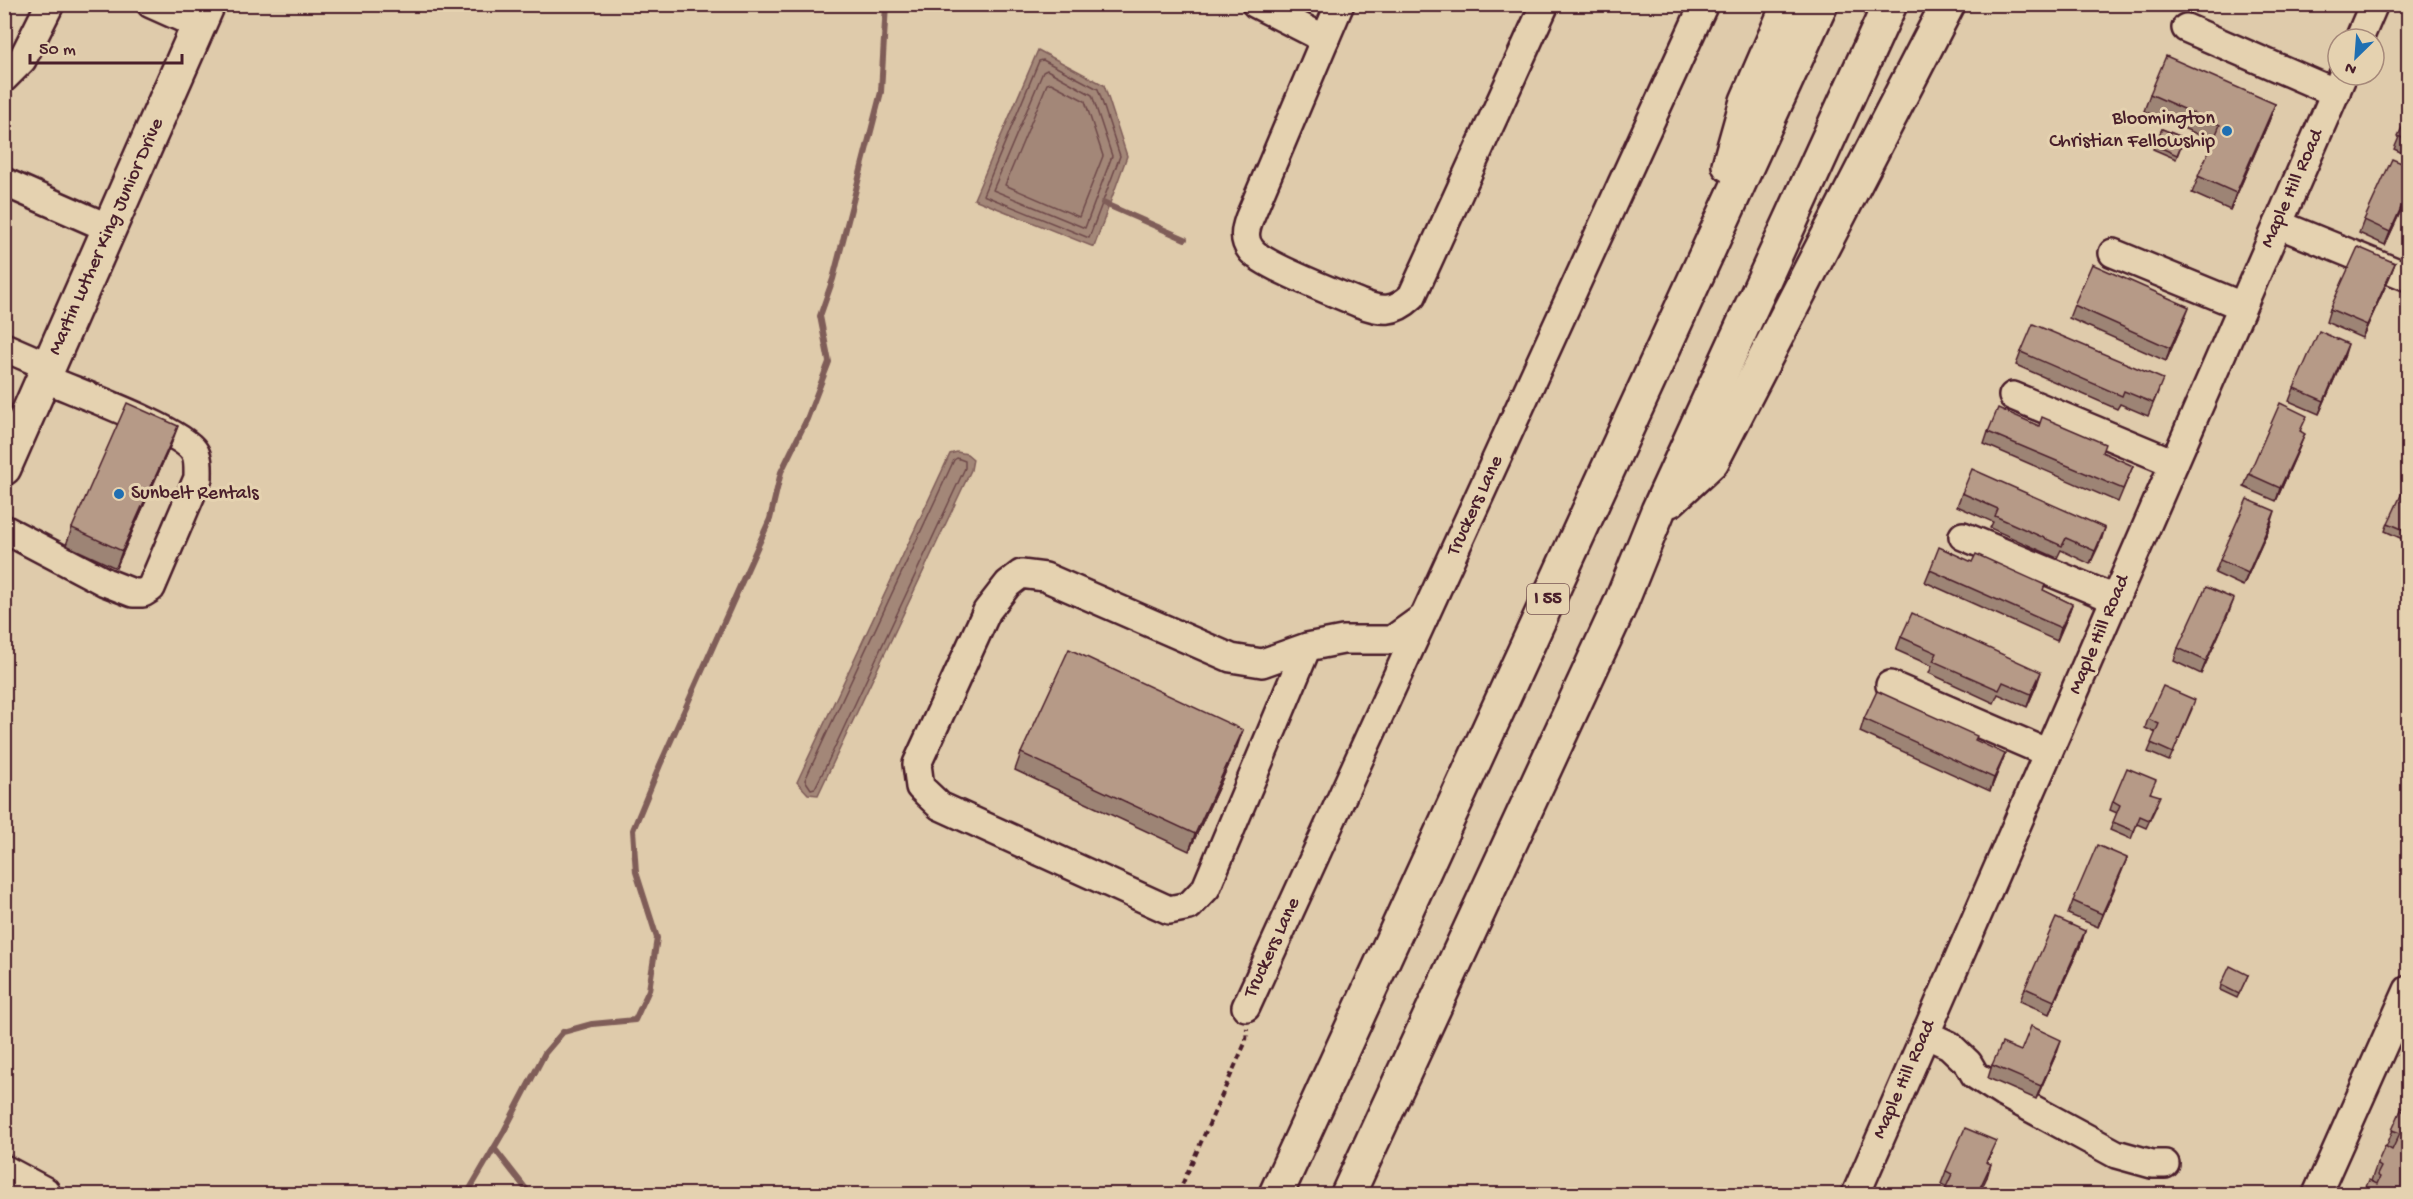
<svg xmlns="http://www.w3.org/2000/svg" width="2413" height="1199" font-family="'Gochi Hand',sans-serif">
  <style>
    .water { fill: #a38778; stroke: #7f5d59; stroke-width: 1.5 }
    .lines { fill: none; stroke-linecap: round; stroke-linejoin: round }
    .shore { stroke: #6e494a; stroke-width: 1.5 }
    .stream { stroke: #7f5d59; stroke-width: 6 }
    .minor-casing { stroke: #4a1f2b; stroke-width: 32 }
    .major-casing { stroke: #4a1f2b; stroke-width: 38 }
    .highway-casing { stroke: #4a1f2b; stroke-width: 38 }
    .path { stroke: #4a1f2b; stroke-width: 4; stroke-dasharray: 6 4.5; stroke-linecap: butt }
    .minor { stroke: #e5d2b0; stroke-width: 27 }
    .major { stroke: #e5d2b0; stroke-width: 33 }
    .highway { stroke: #e5d2b0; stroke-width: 33 }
    .wall { fill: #9d8474; stroke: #4a1f2b; stroke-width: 1.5 }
    .shaded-wall { fill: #7f6c5e; stroke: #4a1f2b; stroke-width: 1.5 }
    .building { fill: #b69a87; stroke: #4a1f2b; stroke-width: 1.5 }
    .poi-dot { fill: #1f6fb2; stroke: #e5d2b0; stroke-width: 2 }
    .labels { text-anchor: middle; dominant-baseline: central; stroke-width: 6; stroke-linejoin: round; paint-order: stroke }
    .shield { fill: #e5d2b0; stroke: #785553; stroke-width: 1.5 }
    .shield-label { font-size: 18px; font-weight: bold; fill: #4a1f2b }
    .poi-label { font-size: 20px; fill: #4a1f2b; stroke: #e5d2b0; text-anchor: end }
    .street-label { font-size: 20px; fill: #4a1f2b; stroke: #e5d2b0 }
  </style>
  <rect width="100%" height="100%" fill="#dfcbab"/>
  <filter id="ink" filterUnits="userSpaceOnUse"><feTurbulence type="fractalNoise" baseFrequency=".0167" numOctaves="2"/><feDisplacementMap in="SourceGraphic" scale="12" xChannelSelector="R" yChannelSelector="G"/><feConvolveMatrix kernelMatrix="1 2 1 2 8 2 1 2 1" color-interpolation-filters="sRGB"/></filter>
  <g filter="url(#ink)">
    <g class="water">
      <path d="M1038,50L1104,85L1127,156L1094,247L974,199Z"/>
      <path d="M957,452L967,454L973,459L971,470L818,795L808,794L797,782L950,454Z"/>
    </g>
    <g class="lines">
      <g class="shore">
        <path d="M1043,60L1098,89L1120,156L1089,238L983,195L1039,61Z"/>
        <path d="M1047,70L1092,95L1112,156L1085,228L993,190L1043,72Z"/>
        <path d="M1051,83L1085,101L1103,156L1079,217L1005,185L1047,84Z"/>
        <path d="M957,458L965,461V468L826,766L815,788L811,789L805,780L954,460Z"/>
      </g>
      <g class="stream">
        <path d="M1103,203L1185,239"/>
        <path d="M494,1148L530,1194"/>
        <path d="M467,1194L504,1131L545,1053L563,1032L592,1024L635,1020L649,990L657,938L636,872L633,830L660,765L770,519L781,472L807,419L829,362L820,316L833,279L881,92L886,4"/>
      </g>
      <g class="minor-casing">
        <g id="minor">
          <path d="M151,4L198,25"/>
          <path d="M1256,4L1325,39L1249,219C1245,230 1243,240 1251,250C1262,265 1338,294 1359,303C1382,312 1394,313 1412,296L1545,4"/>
          <path d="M2186,28L2336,93"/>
          <path d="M1325,39L1340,4"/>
          <path d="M2359,39L2374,4"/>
          <path d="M4,78L22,60L50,4"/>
          <path d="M4,182L111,229"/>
          <path d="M2278,224L2408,277"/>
          <path d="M2113,253L2242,306"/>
          <path d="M4,347L50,367"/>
          <path d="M2013,396L2174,463"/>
          <path d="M4,529L105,582L133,593H143L151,588L198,478C198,469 199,458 194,451C180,429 73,391 44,378"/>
          <path d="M1963,536L2115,599"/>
          <path d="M1307,647L1206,888L1189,906L1169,910L940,806L920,787L917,764L987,611L1008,584L1021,574L1045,577L1231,658L1262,663L1307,647L1343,640H1392L1424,617"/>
          <path d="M1890,685L2048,753"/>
          <path d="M1246,1007L1704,4"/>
          <path d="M1925,1034L1949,1045L1968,1063L1975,1075L2003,1093L2116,1154L2152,1164H2165"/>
          <path d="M4,1169L45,1191V1194"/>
          <path d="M1856,1194L2343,75"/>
          <path d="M2317,1194L2408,990"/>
        </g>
      </g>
      <g class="major-casing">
        <path id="major" d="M4,468L208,4"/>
      </g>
      <g class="highway-casing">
        <g id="highway">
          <path d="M1729,165L1747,101L1789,4"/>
          <path d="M1670,500L1712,461L1948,4"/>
          <path d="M1276,1194L1821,4"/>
          <path d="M1348,1194L1620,605L1658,511L1890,4"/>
        </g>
      </g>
      <path class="path" d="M1178,1194L1246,1041L1247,1028"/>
      <use href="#minor" class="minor"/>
      <use href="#major" class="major"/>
      <use href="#highway" class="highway"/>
    </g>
    <g class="wall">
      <path d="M2150,94L2275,104L2269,121L2230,210L2192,193L2213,141L2144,111Z"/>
      <path d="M2409,113V156L2394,149Z"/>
      <path d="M2162,129L2184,138L2176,159L2153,149Z"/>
      <path d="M2409,166V193L2385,245L2359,233L2364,220Z"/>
      <path d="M2395,263L2390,276L2362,338L2326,322L2330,309Z"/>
      <path d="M2074,305L2184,320L2166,361L2069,318Z"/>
      <path d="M2021,352L2158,392L2148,416L2120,404L2117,409L2016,365Z"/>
      <path d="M2344,357L2319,414L2289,401L2294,388Z"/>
      <path d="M1988,432L2133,466L2118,502L1984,444Z"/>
      <path d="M2301,432L2300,446L2276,501L2244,487L2249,474Z"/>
      <path d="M172,442L116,568L66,545L72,528Z"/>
      <path d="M1962,493L2105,528L2090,564L2061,550L2057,558L1990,528L1993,522L1957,506Z"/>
      <path d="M2409,496V542L2385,531L2388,523Z"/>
      <path d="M2271,524L2243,586L2215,573L2220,560Z"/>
      <path d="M1972,562L2043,590L2072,604L2057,641L1925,582L1930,570Z"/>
      <path d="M2229,612L2201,674L2174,661L2178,648Z"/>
      <path d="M1901,637L2037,684L2027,707L1998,694L1994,703L1929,673L1932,666L1896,650Z"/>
      <path d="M2192,709L2169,761L2148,752L2156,733L2145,728L2148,719Z"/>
      <path d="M1864,719L2005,754L1990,791L1860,732Z"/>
      <path d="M1237,747L1189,851L1015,770L1021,753Z"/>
      <path d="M2151,793L2157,805L2146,828L2137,824L2131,839L2110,830L2117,813L2110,810L2113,801Z"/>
      <path d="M2127,858L2098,927L2068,914L2073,901Z"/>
      <path d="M2085,931L2081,944L2049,1014L2020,1001L2025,988Z"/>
      <path d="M2248,975L2237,998L2220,990L2221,985Z"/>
      <path d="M2021,1051L2057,1052L2036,1099L1988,1078L1992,1065Z"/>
      <path d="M2409,1091V1194H2363L2371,1181L2377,1164L2386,1147Z"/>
      <path d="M1991,1154L1987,1162V1177L1947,1187L1941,1184L1946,1171Z"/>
    </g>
    <g class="shaded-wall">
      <path d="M2275,104L2269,121L2230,210L2236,193Z"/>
      <path d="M2409,190V193L2385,245L2390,232Z"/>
      <path d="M2395,263L2390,276L2362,338L2367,325Z"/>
      <path d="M2189,307L2184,320L2166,361L2170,348Z"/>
      <path d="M2348,344L2344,357L2319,414L2324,401Z"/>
      <path d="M178,426L172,442L116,568L122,551Z"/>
      <path d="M2305,434L2300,446L2276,501L2280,488Z"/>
      <path d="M2275,511L2271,524L2243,586L2248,573Z"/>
      <path d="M2105,528L2101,541L2090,564L2095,551Z"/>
      <path d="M2234,599L2229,612L2201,674L2206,661Z"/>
      <path d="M2072,604L2068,616L2057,641L2061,628Z"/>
      <path d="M2041,672L2037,684L2027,707L2031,694Z"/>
      <path d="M1243,730L1237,747L1189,851L1195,834Z"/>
      <path d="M2005,754L2000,767L1990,791L1994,778Z"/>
      <path d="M2127,858L2122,871L2098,927L2102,914Z"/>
      <path d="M2085,931L2081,944L2049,1014L2054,1001Z"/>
      <path d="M2061,1040L2057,1052L2036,1099L2041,1086Z"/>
      <path d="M1991,1164L1987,1177L1979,1194H1977Z"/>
    </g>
    <g class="building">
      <path d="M2166,56L2275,104L2236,193L2198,176L2220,125L2150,94Z"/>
      <path d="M2409,113V141L2398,136Z"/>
      <path d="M2162,129L2184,138L2177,155L2155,145Z"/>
      <path d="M2392,159L2409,166V190L2390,232L2364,220Z"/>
      <path d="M2358,247L2395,263L2367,325L2330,309Z"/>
      <path d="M2092,264L2189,307L2170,348L2074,305Z"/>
      <path d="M2033,324L2163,379L2153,403L2124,391L2122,396L2021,352Z"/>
      <path d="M2319,331L2348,344L2324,401L2294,388Z"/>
      <path d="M127,403L178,426L122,551L72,528Z"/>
      <path d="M2280,403L2307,416L2300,431L2305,434L2280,488L2249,474Z"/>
      <path d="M1998,408L2039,426L2042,417L2105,444L2102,452L2133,466L2123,489L1988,432Z"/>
      <path d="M1972,469L2105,528L2095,551L2066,538L2062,546L1995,516L1998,509L1962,493Z"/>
      <path d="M2402,493L2409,496V532L2388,523Z"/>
      <path d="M2247,499L2275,511L2248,573L2220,560Z"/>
      <path d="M1939,547L1972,562L1976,554L2045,585L2043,590L2072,604L2061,628L1930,570Z"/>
      <path d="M2206,587L2234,599L2206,661L2178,648Z"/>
      <path d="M1912,613L2041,672L2031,694L2003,682L1999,690L1933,661L1937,653L1901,637Z"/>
      <path d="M1069,649L1243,730L1195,834L1021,753Z"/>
      <path d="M2163,686L2195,700L2173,753L2151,743L2159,724L2148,719Z"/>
      <path d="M1877,691L1977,736L1975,740L2005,754L1994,778L1864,719Z"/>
      <path d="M2127,768L2156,780L2150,793L2160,796L2149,820L2140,816L2134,831L2113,822L2120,805L2113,801Z"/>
      <path d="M2097,845L2127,858L2102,914L2073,901Z"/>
      <path d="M2056,918L2085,931L2054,1001L2025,988Z"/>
      <path d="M2230,966L2248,975L2239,994L2221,985Z"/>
      <path d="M2031,1026L2061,1040L2041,1086L1992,1065L2002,1043L2021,1051Z"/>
      <path d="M2409,1103V1194H2363L2369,1180L2377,1184L2380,1177L2377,1175L2381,1167L2377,1164L2385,1146L2392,1150L2400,1133L2392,1130L2401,1110L2405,1112Z"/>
      <path d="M1965,1128L1996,1141L1986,1162L1991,1164L1977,1194H1943L1952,1174L1946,1171Z"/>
    </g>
  </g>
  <g class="poi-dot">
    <circle cx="2227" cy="131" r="6"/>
    <circle cx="119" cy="494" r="6"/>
  </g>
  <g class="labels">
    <rect class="shield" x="1527" y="584" width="42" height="30" rx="4.5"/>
    <g class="shield-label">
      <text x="1548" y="599">I 55</text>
    </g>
    <g class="poi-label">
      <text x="2215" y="119">Bloomington<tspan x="2215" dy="23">Christian Fellowship</tspan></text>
      <text x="131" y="494" text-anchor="start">Sunbelt Rentals</text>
    </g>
    <g class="street-label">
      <text transform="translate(2293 189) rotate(-66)">Maple Hill Road</text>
      <text transform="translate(107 237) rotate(-66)">Martin Luther King Junior Drive</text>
      <text transform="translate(1476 506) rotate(-65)">Truckers Lane</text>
      <text transform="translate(2100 635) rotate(-67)">Maple Hill Road</text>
      <text transform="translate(1273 948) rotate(-65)">Truckers Lane</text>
      <text transform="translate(1905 1080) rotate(-66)">Maple Hill Road</text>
    </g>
  </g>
  <rect width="2413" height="1199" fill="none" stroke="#e5d2b0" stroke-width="24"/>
  <rect x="12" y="12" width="2389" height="1175" fill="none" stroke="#4a1f2b" stroke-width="2" filter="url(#ink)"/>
  <g transform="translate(2356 57) rotate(205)"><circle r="28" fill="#e5d2b0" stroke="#a78a7b" stroke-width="1.5"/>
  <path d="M0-4.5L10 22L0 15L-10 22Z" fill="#1f6fb2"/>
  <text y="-9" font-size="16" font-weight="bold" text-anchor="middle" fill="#4a1f2b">N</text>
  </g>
  <path d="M30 54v9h152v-9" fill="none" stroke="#4a1f2b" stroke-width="3"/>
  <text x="39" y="54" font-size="18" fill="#4a1f2b" stroke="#e5d2b0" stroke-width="4.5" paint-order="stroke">50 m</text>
</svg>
